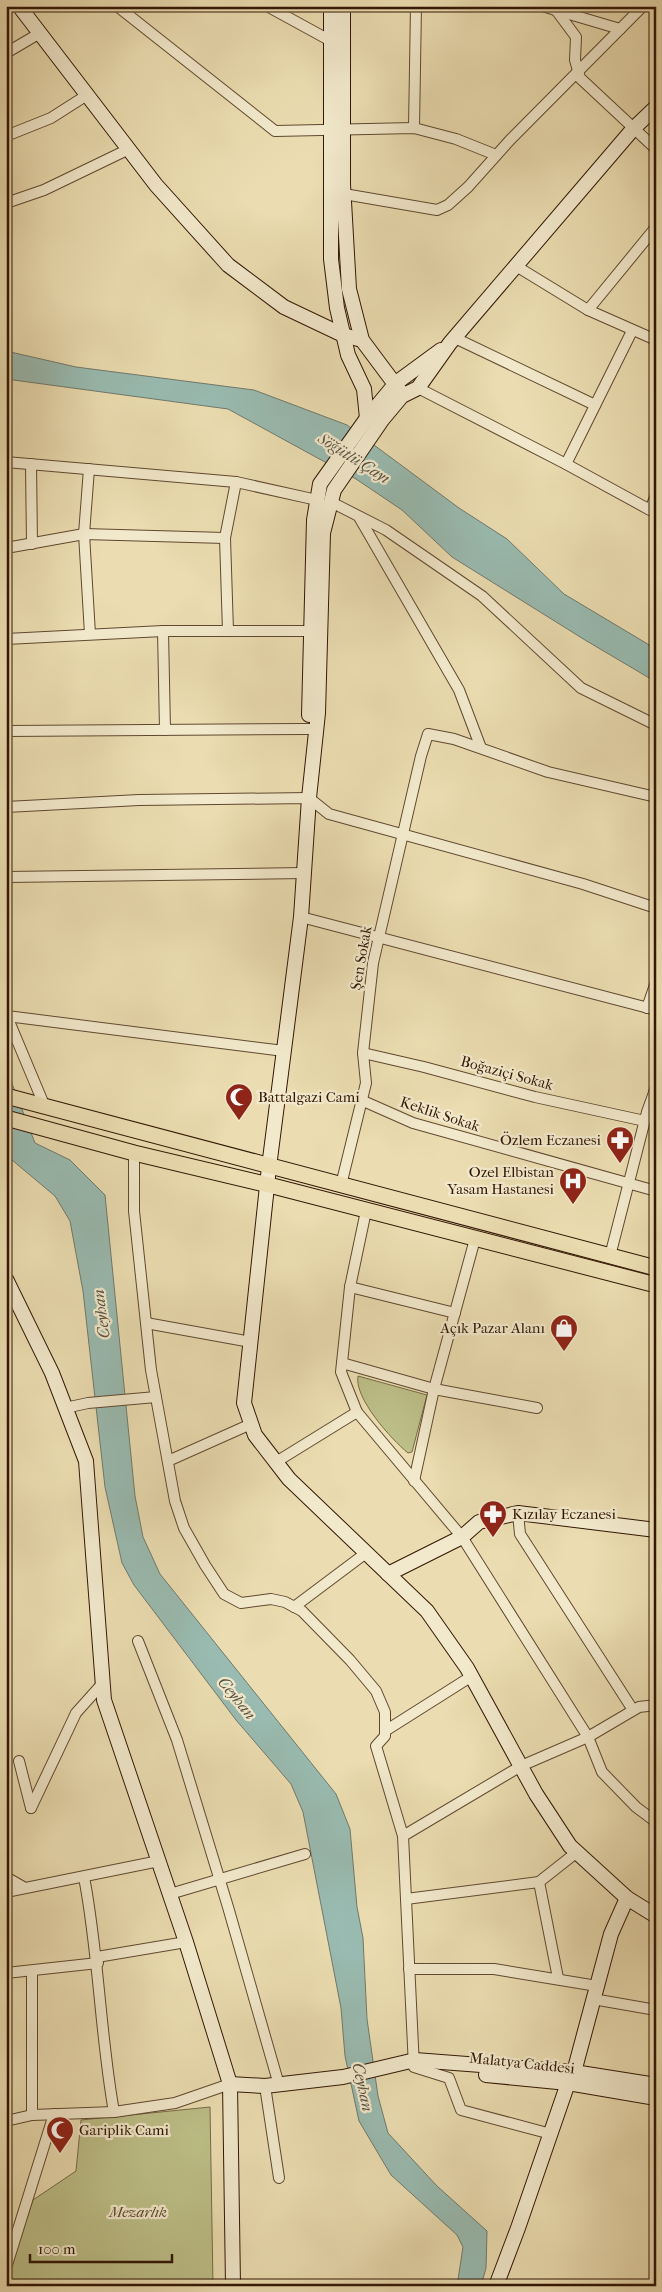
<svg xmlns="http://www.w3.org/2000/svg" width="662" height="2292" font-family="'IM FELL French Canon',serif">
  <style>
    .green { fill: #bdbf88; stroke: #786a46 }
    .water { fill: #99bbb1; stroke: #70796c }
    .lines { fill: none; stroke-linecap: round; stroke-linejoin: round }
    .street-casing { stroke: #604830; stroke-width: 12 }
    .secondary-casing { stroke: #321605; stroke-width: 16 }
    .primary-casing { stroke: #321605; stroke-width: 17 }
    .street { stroke: #f2e9cc; stroke-width: 10 }
    .secondary { stroke: #f2e9cc; stroke-width: 14 }
    .primary { stroke: #ebddb1; stroke-width: 15 }
    .labels { text-anchor: middle; dominant-baseline: central; stroke-width: 4.5; stroke-linejoin: round; paint-order: stroke }
    .street-label { font-size: 15px; fill: #321605; stroke: #f2e9cc }
    .poi-label { font-size: 15px; fill: #321605; stroke: #f2e9cc; text-anchor: start }
    .park-label { font-size: 15px; font-style: italic; fill: #5c492c; stroke: #f2e9cc }
    .water-label { font-size: 16px; font-style: italic; fill: #565041; stroke: #f2e9cc }
  </style>
  <rect width="100%" height="100%" fill="#ebddb1"/>
  <filter id="stains"><feTurbulence type="fractalNoise" baseFrequency=".004" numOctaves="4"/><feColorMatrix values="0 0 0 0 .2 0 0 0 0 .09 0 0 0 0 .02 0 0 0 .5 -.17"/></filter>
  <radialGradient id="worn" r=".72"><stop offset=".6" stop-color="#630" stop-opacity="0"/><stop offset="1" stop-color="#630" stop-opacity=".3"/></radialGradient>
  <g class="green">
    <path d="M358,1376L427,1395L412,1452L408,1453C391,1439 354,1398 358,1376Z"/>
    <path d="M210,2107L213,2286H6L10,2268L33,2200L76,2171L81,2120Z"/>
  </g>
  <g class="water">
    <path d="M6,351L76,367L254,390L347,425L459,508L507,539L564,594L656,649V682L585,640L452,557L402,510L356,479L228,409L6,379Z"/>
    <path d="M6,1068L35,1143L70,1160L105,1195L135,1496L143,1537L160,1574L336,1794L350,1829L357,1907L363,1938L367,2019L378,2096L388,2133L437,2186L487,2231L486,2268L481,2286H457L463,2247L457,2235L391,2175L359,2121L345,2056L341,2008L303,1812L291,1784L236,1720L134,1585L122,1563L105,1487L83,1291L70,1221L55,1196L6,1155Z"/>
  </g>
  <g class="lines">
    <g class="street-casing">
      <g id="street">
        <path d="M117,6L275,131L414,128L456,139L496,155"/>
        <path d="M267,6L331,41"/>
        <path d="M542,6L620,29"/>
        <path d="M558,6L556,10L576,37L575,60L580,78L656,149"/>
        <path d="M6,53L40,33"/>
        <path d="M414,128L416,6"/>
        <path d="M6,136L51,118L87,95"/>
        <path d="M344,194L437,210L448,205L468,187L510,140L643,6"/>
        <path d="M6,203L44,190L129,149"/>
        <path d="M516,266L588,310L656,340"/>
        <path d="M588,310L656,227"/>
        <path d="M455,338L595,405"/>
        <path d="M418,388L566,464L650,510L656,495"/>
        <path d="M6,462L236,482L317,500"/>
        <path d="M31,464L32,544"/>
        <path d="M566,464L632,331"/>
        <path d="M89,469L84,534L90,634"/>
        <path d="M331,502L386,530L482,596L581,688L656,725"/>
        <path d="M359,517L459,690L481,748"/>
        <path d="M6,548L84,534L225,538"/>
        <path d="M163,631L165,730"/>
        <path d="M228,631L225,538L236,482"/>
        <path d="M6,639L163,631H309"/>
        <path d="M6,731L309,729"/>
        <path d="M6,807L139,800L309,798L329,814L583,884L656,908"/>
        <path d="M6,877L304,873"/>
        <path d="M301,917L656,1010"/>
        <path d="M647,1008L656,982"/>
        <path d="M6,1014L45,1107"/>
        <path d="M7,1016L284,1051"/>
        <path d="M363,1053L424,1067L535,1097L645,1121"/>
        <path d="M361,1100L413,1123L656,1191"/>
        <path d="M134,1153V1211L151,1370L175,1501L184,1528L205,1565L224,1594L241,1603L271,1599L285,1602L302,1611L350,1660L376,1691L385,1712V1736L376,1746L403,1836"/>
        <path d="M341,1185L366,1083L363,1053L373,963L421,756L428,734L454,739L548,772L656,797"/>
        <path d="M366,1211L350,1287L341,1372L357,1412L462,1537L588,1737L602,1772L636,1807L656,1822"/>
        <path d="M610,1256L647,1112L656,1087"/>
        <path d="M350,1287L455,1313"/>
        <path d="M146,1323L251,1342"/>
        <path d="M342,1363L434,1389L537,1408"/>
        <path d="M65,1408L88,1403L156,1397"/>
        <path d="M168,1461L251,1424"/>
        <path d="M276,1462L357,1412"/>
        <path d="M414,1481L434,1389L475,1239"/>
        <path d="M518,1513L520,1534L633,1710"/>
        <path d="M294,1607L366,1553"/>
        <path d="M138,1641L177,1740L228,1907L279,2085"/>
        <path d="M385,1731L472,1676"/>
        <path d="M19,1761L31,1808"/>
        <path d="M31,1808L76,1713L102,1684"/>
        <path d="M6,1877L25,1888"/>
        <path d="M84,1877C99,1955 100,2034 114,2112"/>
        <path d="M539,1882L558,1978"/>
        <path d="M6,1892L159,1861"/>
        <path d="M170,1894L305,1854"/>
        <path d="M406,1899L539,1882L577,1852"/>
        <path d="M97,1957L186,1942"/>
        <path d="M409,1969H494L597,1986"/>
        <path d="M6,1973L98,1963"/>
        <path d="M593,1999L656,2010"/>
        <path d="M265,2086L279,2178"/>
        <path d="M32,2115V1972"/>
        <path d="M6,2121L32,2115L114,2112L175,2103L230,2084"/>
        <path d="M551,2134L461,2110L449,2078L414,2067L403,1836L521,1766L588,1737L639,1707L656,1705"/>
        <path d="M6,2268L54,2114"/>
      </g>
    </g>
    <g class="secondary-casing">
      <g id="secondary">
        <path d="M19,6L156,185L228,265L284,307L343,335L362,340"/>
        <path d="M331,6V259L337,308L348,355L364,389L367,418"/>
        <path d="M343,6V184L349,289L362,340L400,391"/>
        <path d="M656,107L633,129L450,343L418,388L402,396L382,420L334,490L323,533L318,713L309,798L301,917L269,1167L244,1403L255,1435L289,1479L427,1611L467,1668L536,1794L570,1846L627,1898L656,1916"/>
        <path d="M309,715L314,520L320,484L367,418L396,383L441,350"/>
        <path d="M6,1279L52,1373L86,1461L104,1700L186,1942L230,2084L233,2286"/>
        <path d="M388,1574L462,1537L479,1522L518,1513L656,1530"/>
        <path d="M486,2075L568,2083L656,2098"/>
        <path d="M230,2084L265,2086L343,2077L415,2060L574,2072L656,2085"/>
        <path d="M496,2286L518,2228L568,2083L574,2072L611,1934L627,1898"/>
      </g>
    </g>
    <g class="primary-casing">
      <g id="primary">
        <path d="M6,1096L656,1268"/>
        <path d="M6,1118L134,1153L269,1185L656,1285"/>
      </g>
    </g>
    <use href="#street" class="street"/>
    <use href="#secondary" class="secondary"/>
    <use href="#primary" class="primary"/>
  </g>
  <defs>
    <g id="mosque-pin" transform="scale(1.4375)"><path d="M0 17L-7.5 6A9.5 9.5 0 1 1 7.5 6Z" fill="#8f2418" stroke="#f2e9cc"/><path d="M3.5-4.9A6 6 0 1 0 3.5 4.9A5 5 0 1 1 3.5-4.9Z" fill="#fff"/></g>
    <g id="pharmacy-pin" transform="scale(1.4375)"><path d="M0 17L-7.5 6A9.5 9.5 0 1 1 7.5 6Z" fill="#8f2418" stroke="#f2e9cc"/><path d="M-2-6h4v4h4v4h-4v4h-4v-4h-4v-4h4Z" fill="#fff"/></g>
    <g id="hospital-pin" transform="scale(1.4375)"><path d="M0 17L-7.5 6A9.5 9.5 0 1 1 7.5 6Z" fill="#8f2418" stroke="#f2e9cc"/><path d="M-5-5h3v3.5h4V-5h3V5h-3V1.5h-4V5h-3Z" fill="#fff"/></g>
    <g id="shop-pin" transform="scale(1.4375)"><path d="M0 17L-7.5 6A9.5 9.5 0 1 1 7.5 6Z" fill="#8f2418" stroke="#f2e9cc"/><path d="M-5-2.5h2.3a2.7 3.5 0 0 1 5.4 0H5L5.5 6h-11ZM-1.5-2.5h3a1.5 2.3 0 0 0-3 0Z" fill="#fff"/></g>
  </defs>
  <g fill-rule="evenodd">
    <use href="#mosque-pin" x="239" y="1097"/>
    <use href="#pharmacy-pin" x="620" y="1140"/>
    <use href="#hospital-pin" x="573" y="1181"/>
    <use href="#shop-pin" x="564" y="1328"/>
    <use href="#pharmacy-pin" x="493" y="1514"/>
    <use href="#mosque-pin" x="60" y="2130"/>
  </g>
  <g class="labels">
    <g class="street-label">
      <text transform="translate(361 958) rotate(-80)">Şen Sokak</text>
      <text transform="translate(507 1073) rotate(15)">Boğaziçi Sokak</text>
      <text transform="translate(440 1114) rotate(18)">Keklik Sokak</text>
      <text transform="translate(522 2063) rotate(6)">Malatya Caddesi</text>
    </g>
    <g class="poi-label">
      <text x="258" y="1097">Battalgazi Cami</text>
      <text x="601" y="1140" text-anchor="end">Özlem Eczanesi</text>
      <text x="554" y="1172" text-anchor="end">Ozel Elbistan<tspan x="554" dy="17">Yasam Hastanesi</tspan></text>
      <text x="545" y="1328" text-anchor="end">Açık Pazar Alanı</text>
      <text x="512" y="1514">Kızılay Eczanesi</text>
      <text x="79" y="2130">Gariplik Cami</text>
    </g>
    <g class="park-label">
      <text x="138" y="2212">Mezarlık</text>
    </g>
    <g class="water-label">
      <text transform="translate(354 458) rotate(32)">Söğütlü Çayı</text>
      <text transform="translate(101 1314) rotate(-97)">Ceyhan</text>
      <text transform="translate(237 1698) rotate(51)">Ceyhan</text>
      <text transform="translate(363 2087) rotate(78)">Ceyhan</text>
    </g>
  </g>
  <rect width="662" height="2292" fill="none" stroke="#ebddb1" stroke-width="25"/>
  <rect x="8" y="8" width="647" height="2277" fill="none" stroke="#321605" stroke-width="2.5"/>
  <rect x="12" y="12" width="637" height="2267" fill="none" stroke="#321605"/>
  <path d="M30 2254v8h142v-8" fill="none" stroke="#321605" stroke-width="2.5"/>
  <text x="38" y="2254" font-size="15" fill="#321605" stroke="#f2e9cc" stroke-width="4" paint-order="stroke">100 m</text>
  <rect width="100%" height="100%" filter="url(#stains)"/>
  <rect width="100%" height="100%" fill="url(#worn)"/>
</svg>
